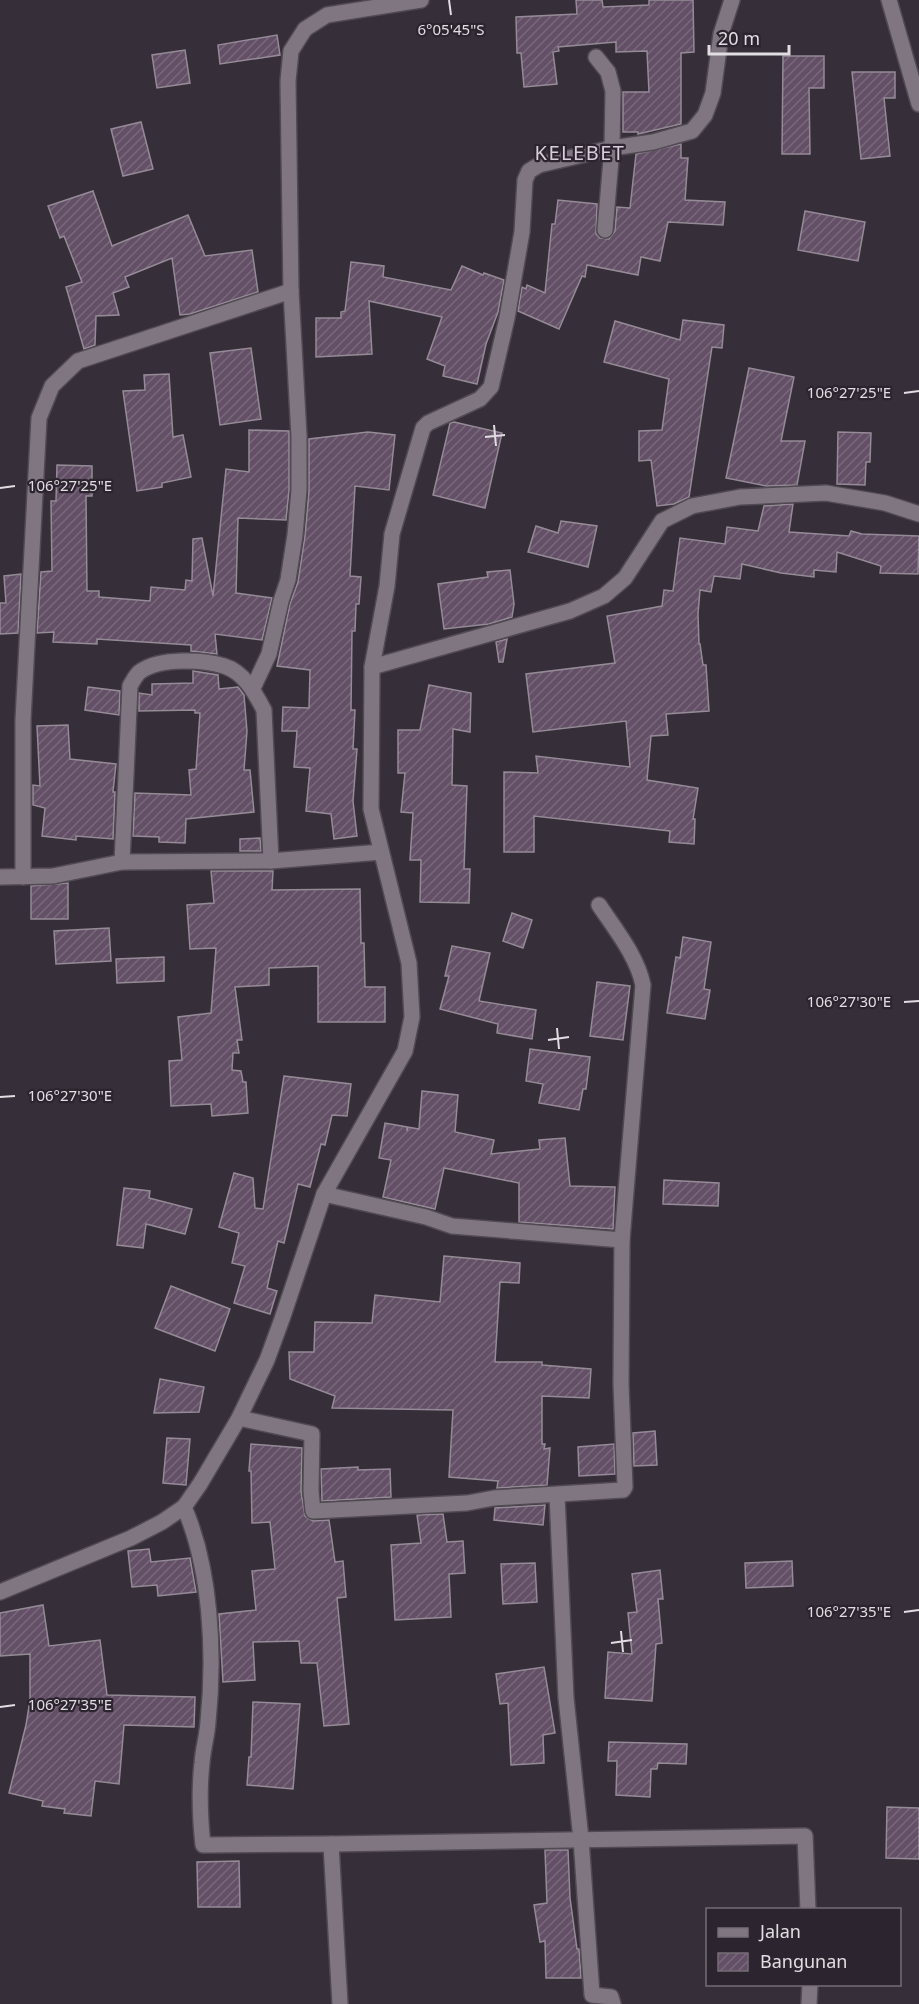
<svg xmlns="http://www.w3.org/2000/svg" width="919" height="2004" font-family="'Noto Sans',sans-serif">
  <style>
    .building { fill: url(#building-hatch); stroke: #958b97; stroke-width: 1.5 }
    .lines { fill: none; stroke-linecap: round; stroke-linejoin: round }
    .street-casing { stroke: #514a52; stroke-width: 18 }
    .street { stroke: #807682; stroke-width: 15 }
    .ticks { fill: none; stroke: #e2dde3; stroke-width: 2 }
    .labels { text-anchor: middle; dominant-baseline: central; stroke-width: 4.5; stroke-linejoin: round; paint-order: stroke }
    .quarter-label { font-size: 20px; letter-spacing: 1.5px; fill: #d8cddb; stroke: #2c242e }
    .ticks-label { font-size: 15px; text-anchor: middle; fill: #e2dde3; stroke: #2c242e; stroke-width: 4.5; stroke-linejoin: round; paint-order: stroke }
  </style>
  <defs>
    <pattern id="building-hatch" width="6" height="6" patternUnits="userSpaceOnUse" patternTransform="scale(1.5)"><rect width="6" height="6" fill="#634f66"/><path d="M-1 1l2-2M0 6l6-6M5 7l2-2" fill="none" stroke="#79687c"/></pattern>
  </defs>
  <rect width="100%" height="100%" fill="#362e38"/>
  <g class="building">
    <path d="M576,0H602L603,7L649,5V0H693L694,52L681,53V124L638,134V132H623V92H649L647,51L616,52V42L558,47L559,51L553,52L557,84L524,87L521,53H517L516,17L577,14Z"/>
    <path d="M277,35L280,55L220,64L218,45Z"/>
    <path d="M185,50L190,83L157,88L152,55Z"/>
    <path d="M783,56H824V88H809L810,154H782Z"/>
    <path d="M852,72H895V98H884L890,156L861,159Z"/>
    <path d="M141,122L153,169L123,176L111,129Z"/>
    <path d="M681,144V158H688L685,200L725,202L723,225L668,222L660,261L641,257L638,275L587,265L585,277L582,276L559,329L518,311L522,287L526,289L527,285L545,293L552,224H555L558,200L597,204L596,234L600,238L609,239L615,231L617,207L630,208L636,154Z"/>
    <path d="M93,191L112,246L188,215L205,256L252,250L258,292L190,314L180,315L172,258L125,277L129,287L113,293L119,315L96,316L95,345L84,349L66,287L82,282L64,236L60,238L48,206Z"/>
    <path d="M805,211L865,222L858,261L798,250Z"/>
    <path d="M351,262L384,266L383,277L451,290L462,266L483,275L484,273L504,280L498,312L486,344L477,384L443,376L445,366L427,359L442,317L369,301L372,354L316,357V318H341V312L345,311Z"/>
    <path d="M683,320L724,325L722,348L712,347L689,497L674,504L657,506L651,460L639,461V431L662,430L669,379L604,362L615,321L680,340Z"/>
    <path d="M251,348L261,419L220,425L210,353Z"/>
    <path d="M749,368L794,377L781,441H805L797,485L766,486L726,478Z"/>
    <path d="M169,374L173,437L183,435L191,477L162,483V487L137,491L123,391L145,390L144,375Z"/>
    <path d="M454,422L502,433L485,508L433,495L450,423Z"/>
    <path d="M249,430L289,431V490L286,520L238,518L236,593L272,598L262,640L215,634L217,654L191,651V645L97,639V644L53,642L54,632L37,633L41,572L52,571L51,501H56L57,465L92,466V496H86L87,591H99V597L150,601L151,587L185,590L186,580L192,581L193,539L202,538L213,596L226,469L249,472Z"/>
    <path d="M368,432L395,435L389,490L355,486L350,576L361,577L359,604H356L355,631H352L351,710H355L353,749H357L353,801L357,836L334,839L331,814L306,811L310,768L294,767L297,731H282L283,707L309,708L310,670L277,666L290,604L298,582L305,536L309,491V439Z"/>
    <path d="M838,432L871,433L870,462H866L865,485L837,484Z"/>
    <path d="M793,504L789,532L849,536L851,531L862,534L919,536L918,574L880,573L881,566L837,552L836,572L814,570V577L781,573L742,564L740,579L714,576L711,592L700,590L698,614L699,644H700L703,665H706L709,711L666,714L668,735L651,736L647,780L698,788L693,819H695L694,844L669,842L670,831L534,816V852H504V772L538,773L536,756L630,767L626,721L533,732L526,674L615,663L607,616L662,606L664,590L673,591L680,538L725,544L727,527L758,531L764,506Z"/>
    <path d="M561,521L597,526L588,567L528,552L536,526L558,533Z"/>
    <path d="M510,570L514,604L512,617L489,624L444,629L438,584L488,577L487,572Z"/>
    <path d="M21,574L18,633L0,634V603H6L4,576Z"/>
    <path d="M507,639L503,662H499L496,642Z"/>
    <path d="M193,671L218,675L219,689L238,687L244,695L247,731L244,770H250L254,812L186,819L185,843L159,842V837L133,836L135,793L191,795L189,770L196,769L200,713H195V710L139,711V693L152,695V684L193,683Z"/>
    <path d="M429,685L471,693L470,732L453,729L452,785L467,786L464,869H470L469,903L420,902L421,860H410L413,813L401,812L405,773H398V730H420Z"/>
    <path d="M88,687L120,691L119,715L85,710Z"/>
    <path d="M68,725L70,759L116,764L113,792H115L113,839L76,836V840L42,836L45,808L33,805V785L40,786L37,726Z"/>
    <path d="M260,838L261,851H240V839Z"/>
    <path d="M211,871H273L272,890L360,889L361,943H364L365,987H385V1022H318V966L269,968V985L235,987L242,1040H237L239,1053H233L232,1070L241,1071L243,1082H246L248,1113L212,1116L211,1104L171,1106L169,1061L182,1060L178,1017L211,1013L216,948L190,949L187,905L214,903Z"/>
    <path d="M68,883V919H31V886Z"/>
    <path d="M512,913L532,920L523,948L503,941Z"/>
    <path d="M109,928L111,961L56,964L54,931Z"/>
    <path d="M683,937L711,942L704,989L710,990L705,1019L667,1013L676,957L680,958Z"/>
    <path d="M452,946L490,953L479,1001L536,1010L532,1039L497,1033L498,1024L440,1009L449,976H445Z"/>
    <path d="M164,957V981L117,983L116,959Z"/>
    <path d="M597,982L630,986L623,1040L590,1036Z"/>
    <path d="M530,1049L590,1057L586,1089H583L579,1110L539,1103L543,1084L526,1081Z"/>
    <path d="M284,1076L351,1084L347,1116L332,1115L325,1145L321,1144L310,1187L298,1184L284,1243L278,1241L267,1288L277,1291L270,1314L234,1303L245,1266L232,1263L239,1233L219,1227L234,1173L253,1178L255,1208L263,1209Z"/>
    <path d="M422,1091L458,1095L455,1132L494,1140L491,1154L540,1149L539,1140L565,1138L570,1186L615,1187L613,1229L519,1222V1183L444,1168L435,1209L383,1197L391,1160L379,1158L385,1123L407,1127V1131L408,1127L419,1129Z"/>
    <path d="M664,1180L719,1183L718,1206L663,1204Z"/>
    <path d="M124,1188L150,1191L149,1198L192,1209L185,1234L146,1224L143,1248L117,1245Z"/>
    <path d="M444,1256L520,1263L519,1283L500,1282L495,1362H542V1365L591,1369L589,1398L542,1396V1444H545L544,1449L550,1448L547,1485L497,1488L498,1481L449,1477L453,1410L332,1408L335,1396L290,1379L289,1352H314L315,1322L372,1323L375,1295L440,1302Z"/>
    <path d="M171,1286L230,1309L215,1351L155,1328Z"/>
    <path d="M160,1379L204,1387L199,1412L154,1413Z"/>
    <path d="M655,1431L657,1465L634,1466L633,1433Z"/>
    <path d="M167,1438L190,1439L186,1485L163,1483Z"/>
    <path d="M251,1444L302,1448L301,1491L305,1516L313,1521L329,1520L335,1562L343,1561L346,1597L337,1598L349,1724L324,1726L317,1663H301L299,1641L253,1642L255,1680L223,1682L219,1614L256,1610L252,1571L275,1569L270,1522L252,1523L251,1471H249Z"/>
    <path d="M614,1444L615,1474L579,1476L578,1447Z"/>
    <path d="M358,1467V1470L390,1469L391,1497L322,1501L321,1469Z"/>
    <path d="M545,1505L543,1525L494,1520L495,1508Z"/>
    <path d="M443,1514L447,1542L463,1541L465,1573L449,1574L451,1617L395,1620L391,1545L421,1543L417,1515Z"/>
    <path d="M149,1549L151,1562L190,1558L196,1592L158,1596L157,1585L132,1587L128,1551Z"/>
    <path d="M792,1561L793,1586L746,1588L745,1563Z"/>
    <path d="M535,1563L537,1602L503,1604L501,1564Z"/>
    <path d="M660,1570L663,1599H658L662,1643L656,1644L652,1701L605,1698L608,1652L632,1654L628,1613L637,1612L632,1574Z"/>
    <path d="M43,1605L49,1646L100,1640L107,1695L195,1697L194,1727L124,1725L119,1784L95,1781L91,1816L64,1813L65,1809L42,1806L43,1801L9,1793L26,1725L30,1700V1654L0,1656V1613Z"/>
    <path d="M544,1667L555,1733L543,1735L544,1763L511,1765L508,1703L500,1704L496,1674Z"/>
    <path d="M253,1702L300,1704L293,1789L247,1785L249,1757H251Z"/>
    <path d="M609,1742L687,1744L686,1764L658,1763L657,1769H651L650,1797L616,1795L617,1761H608Z"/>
    <path d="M887,1807L919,1808V1859L886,1858Z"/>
    <path d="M545,1850H568L570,1898L577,1949H579L581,1978H546L545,1941L540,1942L534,1905L547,1903Z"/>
    <path d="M239,1861L240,1907H198L197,1862Z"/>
  </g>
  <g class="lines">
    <g class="street-casing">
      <g id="street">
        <path d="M889,0L919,104"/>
        <path d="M596,57L608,72L613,91L612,148L605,230"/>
        <path d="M372,667L387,586L392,534L423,428L428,423L480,399L491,387L507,318L522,232L525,180L529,171L539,165L612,148L653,142L692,131L705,115L713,93L721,34L732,0"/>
        <path d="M253,688L269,654L281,601L288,580L295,535L299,490V436L291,291L288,81L291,51L305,29L327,15L421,0"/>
        <path d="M122,862L130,686C133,681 136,674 141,671C160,658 202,659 224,666C244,672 255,693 264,710L271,861"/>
        <path d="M0,877L53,876L122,862L271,861L381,852"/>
        <path d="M23,877V720L39,418L52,386L78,361L291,291"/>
        <path d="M324,1194L426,1217L452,1226L622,1240"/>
        <path d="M239,1418L312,1434L311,1491L313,1511L467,1503L494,1498L623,1490L625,1487L621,1384L622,1240L643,985C637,956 615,929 599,905"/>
        <path d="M557,1495L566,1698L581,1839L592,1995L611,1997L613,2004"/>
        <path d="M184,1507C211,1569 215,1654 208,1722C207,1736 203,1749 202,1763C199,1790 200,1818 203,1845L331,1844L340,2004"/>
        <path d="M0,1592L131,1538L162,1522L184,1507L200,1484L239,1418L267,1360L282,1319L324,1194L405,1051L412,1017L409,963L371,809L372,667L570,611L604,596L625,578L662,521L692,506L740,497L826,493L885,503L919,514"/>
        <path d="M331,1844L805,1836L808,1910"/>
        <path d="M809,2004L810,1984"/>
      </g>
    </g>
    <use href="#street" class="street"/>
  </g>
  <path class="ticks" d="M449,0L451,15M904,393L919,391M494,425L496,446M485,437L505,435M0,488L15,486M904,1002L919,1001M557,1028L559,1049M548,1040L569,1037M0,1097L15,1096M904,1612L919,1610M621,1631L623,1652M611,1643L632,1640M0,1707L15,1705"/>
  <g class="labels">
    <g class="quarter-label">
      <text x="580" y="152">KELEBET</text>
    </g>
  </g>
  <g class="ticks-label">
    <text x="451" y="35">6°05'45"S</text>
    <text x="849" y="398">106°27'25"E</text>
    <text x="70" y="491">106°27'25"E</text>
    <text x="849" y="1007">106°27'30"E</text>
    <text x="70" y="1101">106°27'30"E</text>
    <text x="849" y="1617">106°27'35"E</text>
    <text x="70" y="1710">106°27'35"E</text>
  </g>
  <rect x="706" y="1908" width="195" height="78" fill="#2c242e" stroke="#756e76" stroke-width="1.5"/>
  <rect x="718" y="1928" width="30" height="9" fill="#807682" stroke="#756e76" stroke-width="1.5"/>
  <text x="760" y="1938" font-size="18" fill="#e2dde3">Jalan</text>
  <rect x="718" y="1953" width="30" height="18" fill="url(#building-hatch)" stroke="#756e76" stroke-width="1.5"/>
  <text x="760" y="1968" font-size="18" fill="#e2dde3">Bangunan</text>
  <path d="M709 45v9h80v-9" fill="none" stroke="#e2dde3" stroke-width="3"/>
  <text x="718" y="45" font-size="18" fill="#e2dde3" stroke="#2c242e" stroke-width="4.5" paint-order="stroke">20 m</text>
</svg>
